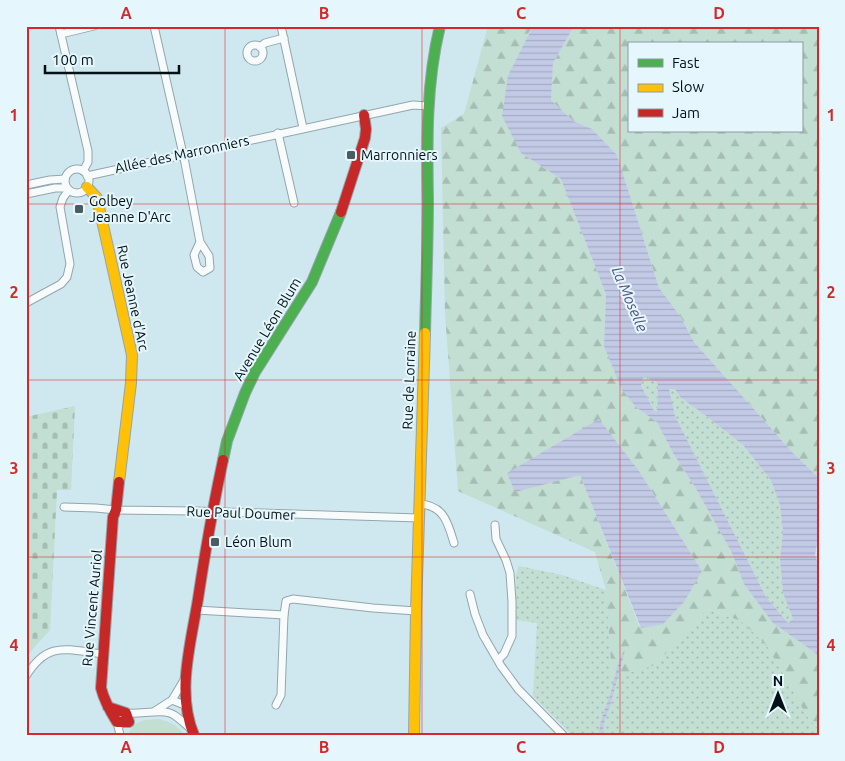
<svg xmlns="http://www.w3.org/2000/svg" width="845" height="761" font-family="Ubuntu,sans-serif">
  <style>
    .grass { fill: url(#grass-dots) }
    .forest { fill: url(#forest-firs); fill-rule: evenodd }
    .cemetery { fill: url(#cemetery-stones) }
    .park { fill: #c3ded2 }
    .water { fill: url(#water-rules); fill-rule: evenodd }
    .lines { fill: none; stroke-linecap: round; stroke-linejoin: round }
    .street-casing { stroke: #92a6ab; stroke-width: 9 }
    .fast-casing { stroke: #92a6ab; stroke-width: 12 }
    .slow-casing { stroke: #92a6ab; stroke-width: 12 }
    .jam-casing { stroke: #92a6ab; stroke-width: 12 }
    .street { stroke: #f8fbfc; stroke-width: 7 }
    .fast { stroke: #4caf50; stroke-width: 10 }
    .slow { stroke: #ffc107; stroke-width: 10 }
    .jam { stroke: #c62828; stroke-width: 10 }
    .grid { fill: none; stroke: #d62828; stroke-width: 1; stroke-opacity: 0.55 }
    .poi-dot { fill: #4a5c61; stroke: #e5f7fc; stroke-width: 2 }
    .labels { text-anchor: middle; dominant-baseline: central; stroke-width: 4; stroke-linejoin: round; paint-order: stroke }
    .street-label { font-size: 14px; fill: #021115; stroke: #e5f7fc }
    .poi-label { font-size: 14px; fill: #021115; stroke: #e5f7fc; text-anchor: start }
    .water-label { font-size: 15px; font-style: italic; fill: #515083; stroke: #e5f7fc }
    .neatline { fill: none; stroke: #d62828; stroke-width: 2 }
    .grid-label { font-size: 16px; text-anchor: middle; font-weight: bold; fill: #d62828 }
  </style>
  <defs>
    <pattern id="grass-dots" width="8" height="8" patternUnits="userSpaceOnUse" patternTransform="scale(1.25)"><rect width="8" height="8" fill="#c3ded2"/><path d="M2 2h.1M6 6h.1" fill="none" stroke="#a6bdb3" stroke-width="1.8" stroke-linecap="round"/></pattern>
    <pattern id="forest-firs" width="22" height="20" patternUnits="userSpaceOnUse" patternTransform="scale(1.25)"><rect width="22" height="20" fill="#c3ded2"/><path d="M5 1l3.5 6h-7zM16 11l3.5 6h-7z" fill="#a6bdb3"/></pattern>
    <pattern id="cemetery-stones" width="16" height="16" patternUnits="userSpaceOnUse" patternTransform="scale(1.25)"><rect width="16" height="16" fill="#c3ded2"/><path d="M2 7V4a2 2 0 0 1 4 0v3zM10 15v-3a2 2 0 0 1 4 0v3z" fill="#a6bdb3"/></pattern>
    <pattern id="water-rules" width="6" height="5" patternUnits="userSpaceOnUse" patternTransform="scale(1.25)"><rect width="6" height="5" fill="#c2cae6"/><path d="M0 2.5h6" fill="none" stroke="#a5acc4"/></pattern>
  </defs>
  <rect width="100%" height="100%" fill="#cfe7ee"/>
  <g class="grass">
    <path d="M647,376L656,381L658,385L657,412H654L641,384L643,378Z"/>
    <path d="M669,389H675L680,397L705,415L743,445L771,480L780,505L783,532L780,559L783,593L793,619L788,623L766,597L675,416Z"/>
    <path d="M519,566L562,575L606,590L612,677L655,665L706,609L741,621L768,646L810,721L819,727V735H572L533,696L537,623L516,620V575Z"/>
  </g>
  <g class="forest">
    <path d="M488,26H533L528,34L521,153L561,179L606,294L604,346L637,408L657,422L673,453L695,487L731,551L744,584L773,623L814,652L819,657V727L810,721L767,646L741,621L707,609L655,665L612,678L606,590L595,552L458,491L445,313L441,128L464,114ZM599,420L639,471L702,571L640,628L580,475L507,474Z"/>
    <path d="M574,26H819V478L792,452L694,342L680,316L659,288L617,155L592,129L573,121L551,100L553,63ZM629,44H801V131H629Z"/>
  </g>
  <path class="cemetery" d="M75,406L71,490H57L50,630L31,651L26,660V417Z"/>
  <path class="park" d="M159,719C170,722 178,725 184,735H128C135,719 144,720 159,719Z"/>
  <g class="water">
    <path d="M533,26H574L553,63L551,100L573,121L592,129L617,155L659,288L680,316L694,342L792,452L819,478V534L815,555L819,566V657L814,652L773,623L744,584L731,551L695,487L673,453L657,422L637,408L622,390L604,346L606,294L561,179L521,153L502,116L508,76ZM647,377L652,381H656L658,385L657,412L654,411L641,385L643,378ZM669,389H675L680,397L705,415L743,445L771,480L780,505L783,532L780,559L783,593L793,619L788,623L766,597L675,416Z"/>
    <path d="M599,419L639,471L702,571L684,602L663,624L641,628L580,475L515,492L507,473Z"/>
    <path d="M624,650H625L610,706L605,719L602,735H599C600,718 606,708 611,692C615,678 617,663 624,650Z"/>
  </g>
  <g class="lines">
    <g class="street-casing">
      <g id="street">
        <path d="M59,26L88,151V162L83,171"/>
        <path d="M154,26L185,163L200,242L209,256L210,268L203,272L197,267L194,255L200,242"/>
        <path d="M281,26L303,128"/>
        <path d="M61,34L94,26"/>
        <circle cx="255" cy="53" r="8"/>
        <path d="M260,47L265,43L284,38"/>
        <path d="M278,133L294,203"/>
        <circle cx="77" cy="181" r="12"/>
        <path d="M87,176L413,105L428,106"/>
        <path d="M26,185L50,180L65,179"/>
        <path d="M26,194L55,188H67"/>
        <path d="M26,303L61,284L67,277L70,264L60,207L63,198L69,190"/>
        <path d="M419,504C444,505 448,523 454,543"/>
        <path d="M64,507L96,508L116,510L195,511L419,518"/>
        <path d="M495,525L496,539L506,560L510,573L512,602V636L504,654L498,660"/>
        <path d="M470,594L475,614L483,635L501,666L518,689L563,735"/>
        <path d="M196,610L284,615L286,601L293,599L373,608L416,611"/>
        <path d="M26,676C48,640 67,650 103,654"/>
        <path d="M172,700L187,706"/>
        <path d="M276,705L281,695L284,615"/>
        <path d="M155,711L172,700L184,680"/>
        <path d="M120,735L117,722L126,713C141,715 162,708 174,715C180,719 185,724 190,728"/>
      </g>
    </g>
    <g class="fast-casing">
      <g id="fast">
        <path d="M425,333C426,289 428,244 428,200C427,142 426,83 440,26"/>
        <path d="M223,460L227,441L245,393L255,372L312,282L341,212"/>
      </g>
    </g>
    <g class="slow-casing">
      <g id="slow">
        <path d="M87,187L97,198L132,355L131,383L119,482"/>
        <path d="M414,735L416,611L425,333"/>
      </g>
    </g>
    <g class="jam-casing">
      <g id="jam">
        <path d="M341,212L365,138L366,129L364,115"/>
        <path d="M108,707L126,713L129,722H117C110,711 104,700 101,688L113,517L116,510L119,482"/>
        <path d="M194,735C176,693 191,643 198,599C205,553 213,506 223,460"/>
      </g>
    </g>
    <use href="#street" class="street"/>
    <use href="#fast" class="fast"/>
    <use href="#slow" class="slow"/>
    <use href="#jam" class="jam"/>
  </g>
  <path class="grid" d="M225,26V735M422,26V735M620,26V735M26,204H819M26,380H819M26,557H819"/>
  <g class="poi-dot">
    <rect x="346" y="150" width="10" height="10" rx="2.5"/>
    <rect x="74" y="204" width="10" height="10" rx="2.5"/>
    <rect x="210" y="537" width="10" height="10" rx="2.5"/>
  </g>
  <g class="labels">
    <g class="street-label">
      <text transform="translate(182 154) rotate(-12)">Allée des Marronniers</text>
      <text transform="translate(133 298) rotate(78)">Rue Jeanne d'Arc</text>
      <text transform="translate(267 329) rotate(-59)">Avenue Léon Blum</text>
      <text transform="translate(409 380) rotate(-88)">Rue de Lorraine</text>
      <text transform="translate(241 513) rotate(2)">Rue Paul Doumer</text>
      <text transform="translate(92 608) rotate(-85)">Rue Vincent Auriol</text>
    </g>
    <g class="poi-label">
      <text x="361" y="155">Marronniers</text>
      <text x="89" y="201">Golbey<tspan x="89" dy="16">Jeanne D'Arc</tspan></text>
      <text x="225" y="542">Léon Blum</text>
    </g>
    <g class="water-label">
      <text transform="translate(630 299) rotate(67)">La Moselle</text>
    </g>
  </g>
  <rect width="845" height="761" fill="none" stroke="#e5f7fc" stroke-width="55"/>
  <rect x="628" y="42" width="175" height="90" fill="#e5f7fc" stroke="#8a9ba0"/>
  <rect x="638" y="59" width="25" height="8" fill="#4caf50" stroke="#8a9ba0"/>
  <text x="672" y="68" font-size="15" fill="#021115">Fast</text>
  <rect x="638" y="84" width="25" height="8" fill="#ffc107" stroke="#8a9ba0"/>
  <text x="672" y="92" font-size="15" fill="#021115">Slow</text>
  <rect x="638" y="109" width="25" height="8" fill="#c62828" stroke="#8a9ba0"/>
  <text x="672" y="118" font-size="15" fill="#021115">Jam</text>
  <g transform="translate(778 694)" stroke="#e5f7fc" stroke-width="4" paint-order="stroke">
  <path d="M0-4L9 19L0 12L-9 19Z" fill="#021115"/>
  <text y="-8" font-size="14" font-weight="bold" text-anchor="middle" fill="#021115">N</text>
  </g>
  <path d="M45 65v8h134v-8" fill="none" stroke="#021115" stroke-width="2.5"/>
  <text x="52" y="65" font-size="15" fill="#021115" stroke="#e5f7fc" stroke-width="4" paint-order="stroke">100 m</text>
  <rect x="28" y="28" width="790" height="706" class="neatline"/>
  <g class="grid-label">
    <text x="126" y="19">A</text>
    <text x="324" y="19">B</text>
    <text x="521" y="19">C</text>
    <text x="719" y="19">D</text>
    <text x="14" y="121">1</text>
    <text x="831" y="121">1</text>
    <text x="14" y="298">2</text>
    <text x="831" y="298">2</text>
    <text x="14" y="474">3</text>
    <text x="831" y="474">3</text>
    <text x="14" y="651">4</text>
    <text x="831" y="651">4</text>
    <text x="126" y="753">A</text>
    <text x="324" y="753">B</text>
    <text x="521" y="753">C</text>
    <text x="719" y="753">D</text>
  </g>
</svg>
